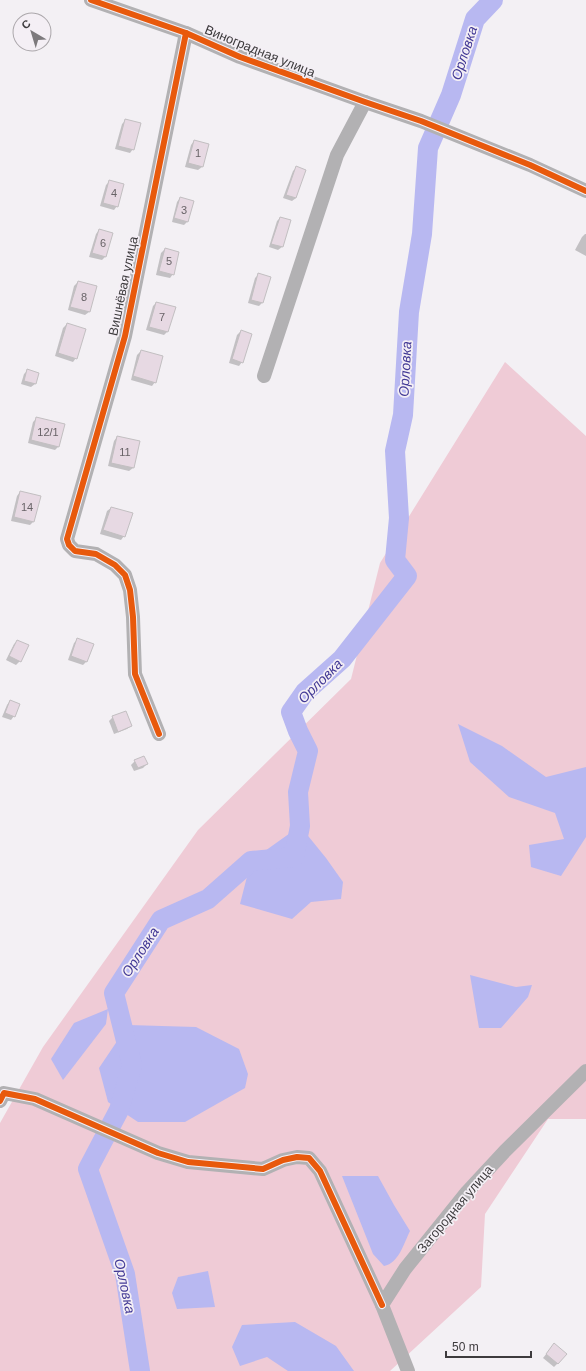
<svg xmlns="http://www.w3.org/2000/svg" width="586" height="1371" font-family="Helvetica,sans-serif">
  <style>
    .green { fill: #efcbd6 }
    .water { fill: #b8b8f1 }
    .shadow { fill: #0003 }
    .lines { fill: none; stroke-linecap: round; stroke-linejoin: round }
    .river { stroke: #b8b8f1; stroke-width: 20 }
    .building { fill: #e7d9e3; stroke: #c2bfc1 }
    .minor { stroke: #b2b1b3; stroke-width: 14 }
    .cycleway-casing { stroke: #f4eff5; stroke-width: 8 }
    .cycleway { stroke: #e8590c; stroke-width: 6 }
    .labels { text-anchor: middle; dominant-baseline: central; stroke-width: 3.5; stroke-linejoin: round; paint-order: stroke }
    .number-label { font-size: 11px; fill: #686367 }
    .street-label { font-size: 13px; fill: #3d3b3d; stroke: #f4eff5 }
    .water-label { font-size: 14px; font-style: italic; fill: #433a96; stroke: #f4eff5 }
  </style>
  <rect width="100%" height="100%" fill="#f3f0f4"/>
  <path class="green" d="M505,362L586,436V1119H548L485,1214L481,1287L390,1371H0V1123L43,1047L198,830L351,679L380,563Z"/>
  <g class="water">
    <path d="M458,724L502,746L546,777L586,767V837L561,876L531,867L529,845L564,839L555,813L509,797L470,762Z"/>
    <path d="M300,826L326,858L343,882L341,899L311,902L292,919L240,904L251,861Z"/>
    <path d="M470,975L516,987L532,985L528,997L501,1028H479Z"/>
    <path d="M108,1009L106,1024L63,1080L51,1059L74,1023Z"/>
    <path d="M128,1025L196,1027L239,1049L248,1074L245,1088L185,1122H138L108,1102L99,1068Z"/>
    <path d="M342,1176H378L394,1205L410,1231C404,1243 399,1263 384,1266L373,1254Z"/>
    <path d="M208,1271L215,1307L177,1309L172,1293L178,1277Z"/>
    <path d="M295,1322L336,1346L354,1371H288L267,1357L240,1366L232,1347L242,1325Z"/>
  </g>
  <g class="shadow">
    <path d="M126,120L133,149L130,153L115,149L122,124Z"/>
    <path d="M194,141L202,167L198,170L185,167L191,145Z"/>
    <path d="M296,168V198L292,201L283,198L293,171Z"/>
    <path d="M109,182L117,206L114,210L100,206L106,185Z"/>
    <path d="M180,198L193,202L187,222L184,225L172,222L177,202Z"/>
    <path d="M280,218L290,221L282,247L278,250L269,247L277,221Z"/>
    <path d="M99,230L105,257L102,260L89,257L96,234Z"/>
    <path d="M585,234H586V256L575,250L582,237Z"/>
    <path d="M165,249L173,274L170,278L156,275L161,253Z"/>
    <path d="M259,274L262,303L259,306L248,303L255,278Z"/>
    <path d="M78,282L89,312L85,315L68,310L74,286Z"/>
    <path d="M156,303L167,332L164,335L146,330L153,306Z"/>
    <path d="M67,324L76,358L73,362L55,356L63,328Z"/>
    <path d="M241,331L242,362L239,366L229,363L237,335Z"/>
    <path d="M141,351L155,382L152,386L131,380L137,355Z"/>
    <path d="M28,370L35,384L31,387L21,384L24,374Z"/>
    <path d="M37,418L59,446L55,450L28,443L33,422Z"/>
    <path d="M117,437L139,442L133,468L129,471L108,466L114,441Z"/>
    <path d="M20,492L40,497L33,522L30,525L11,521L17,496Z"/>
    <path d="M111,508L124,536L121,540L100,534L107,511Z"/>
    <path d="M77,640L87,661L83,665L68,660L74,643Z"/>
    <path d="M18,641L27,646L20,661L16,665L6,660L14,644Z"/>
    <path d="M10,701L14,716L11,720L2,717L7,705Z"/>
    <path d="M113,717L131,726L127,729L114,734L109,721Z"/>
    <path d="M135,761L147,764L143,768L134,771L131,765Z"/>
    <path d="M551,1348L558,1363L554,1367L543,1358Z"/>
  </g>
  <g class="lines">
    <path class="river" d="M140,1371L125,1274L88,1169L119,1110L132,1065L114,993L161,920L208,899L251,861L294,857L300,826L298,792L308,751L298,731L291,712L305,692L342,659L407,576L395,560L399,518L395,451L403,415L409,312L422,234L428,148L451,95L475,19L493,0"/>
  </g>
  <g class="building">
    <path d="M125,119L141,123L134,150L118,146Z"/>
    <path d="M194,140L209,144L203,167L188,163Z"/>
    <path d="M296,166L306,170L296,198L286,195Z"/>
    <path d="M109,180L124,184L118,207L103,203Z"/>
    <path d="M180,197L194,201L188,222L174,218Z"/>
    <path d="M280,217L291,220L283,247L271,244Z"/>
    <path d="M99,229L113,233L106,257L92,253Z"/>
    <path d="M165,248L179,252L174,275L159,271Z"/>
    <path d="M258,273L271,277L263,303L251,300Z"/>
    <path d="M78,281L97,286L90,312L70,307Z"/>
    <path d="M156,302L176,307L168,332L149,327Z"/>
    <path d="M67,323L86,329L77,359L58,353Z"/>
    <path d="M241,330L252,334L243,363L232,359Z"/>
    <path d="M141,350L163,356L156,383L133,376Z"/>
    <path d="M27,369L39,373L36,384L24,381Z"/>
    <path d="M36,417L65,424L59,447L31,440Z"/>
    <path d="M117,436L140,441L134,468L111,463Z"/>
    <path d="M20,491L41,496L34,522L14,517Z"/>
    <path d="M111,507L133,513L125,537L103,530Z"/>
    <path d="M77,638L94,644L87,662L71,656Z"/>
    <path d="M17,640L29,645L21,662L9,656Z"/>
    <path d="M10,700L20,704L15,717L5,713Z"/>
    <path d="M126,711L132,726L118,732L112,716Z"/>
    <path d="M144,756L148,764L138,768L134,760Z"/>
    <path d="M554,1343L567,1354L558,1364L546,1354Z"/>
  </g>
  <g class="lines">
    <g class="minor">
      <path d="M91,0L186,33L240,57L365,102L421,121L530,165L586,191"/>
      <path d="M264,376L337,155L365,102"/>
      <path d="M159,734L135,674L133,617L130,590L125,575L115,565L96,554L75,551L69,545L67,539L125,336L186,33"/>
      <path d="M0,1101L4,1093L35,1099L158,1153L188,1162L263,1169L283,1160L297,1157L309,1158L320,1171L382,1305"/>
      <path d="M408,1371L382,1305L405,1269L467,1192L505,1151L586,1071"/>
    </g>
    <g class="cycleway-casing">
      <g id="cycleway">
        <path d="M91,0L186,33L240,57L365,102L421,121L530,165L586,191"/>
        <path d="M159,734L135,674L133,617L130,590L125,575L115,565L96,554L75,551L69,545L67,539L125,336L186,33"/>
        <path d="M0,1101L4,1093L35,1099L158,1153L188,1162L263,1169L283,1160L297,1157L309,1158L320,1171L382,1305"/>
      </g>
    </g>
    <use href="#cycleway" class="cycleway"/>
  </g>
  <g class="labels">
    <g class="number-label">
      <text x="198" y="153">1</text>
      <text x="114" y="193">4</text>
      <text x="184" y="210">3</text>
      <text x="103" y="243">6</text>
      <text x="169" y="261">5</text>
      <text x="84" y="297">8</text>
      <text x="162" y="317">7</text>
      <text x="48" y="432">12/1</text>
      <text x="125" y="452">11</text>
      <text x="27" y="507">14</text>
    </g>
    <g class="street-label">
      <text transform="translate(260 51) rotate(22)">Виноградная улица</text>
      <text transform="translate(123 286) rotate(-78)">Вишнёвая улица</text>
      <text transform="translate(455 1209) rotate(-50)">Загородная улица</text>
    </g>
    <g class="water-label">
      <text transform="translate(464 53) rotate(-72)">Орловка</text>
      <text transform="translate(405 369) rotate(-87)">Орловка</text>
      <text transform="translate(320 681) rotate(-45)">Орловка</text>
      <text transform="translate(140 952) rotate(-57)">Орловка</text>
      <text transform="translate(125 1286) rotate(78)">Орловка</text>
    </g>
  </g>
  <g transform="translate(32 32) rotate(322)"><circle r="19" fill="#f4eff5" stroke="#aba7ab"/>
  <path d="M0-3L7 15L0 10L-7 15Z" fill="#7d7a7d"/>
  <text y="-6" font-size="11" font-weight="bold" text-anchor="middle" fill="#3d3b3d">С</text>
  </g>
  <path d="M446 1351v6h85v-6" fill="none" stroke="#3d3b3d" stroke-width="2"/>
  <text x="452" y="1351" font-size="12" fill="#3d3b3d" stroke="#f4eff5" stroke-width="3" paint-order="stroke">50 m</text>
</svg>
